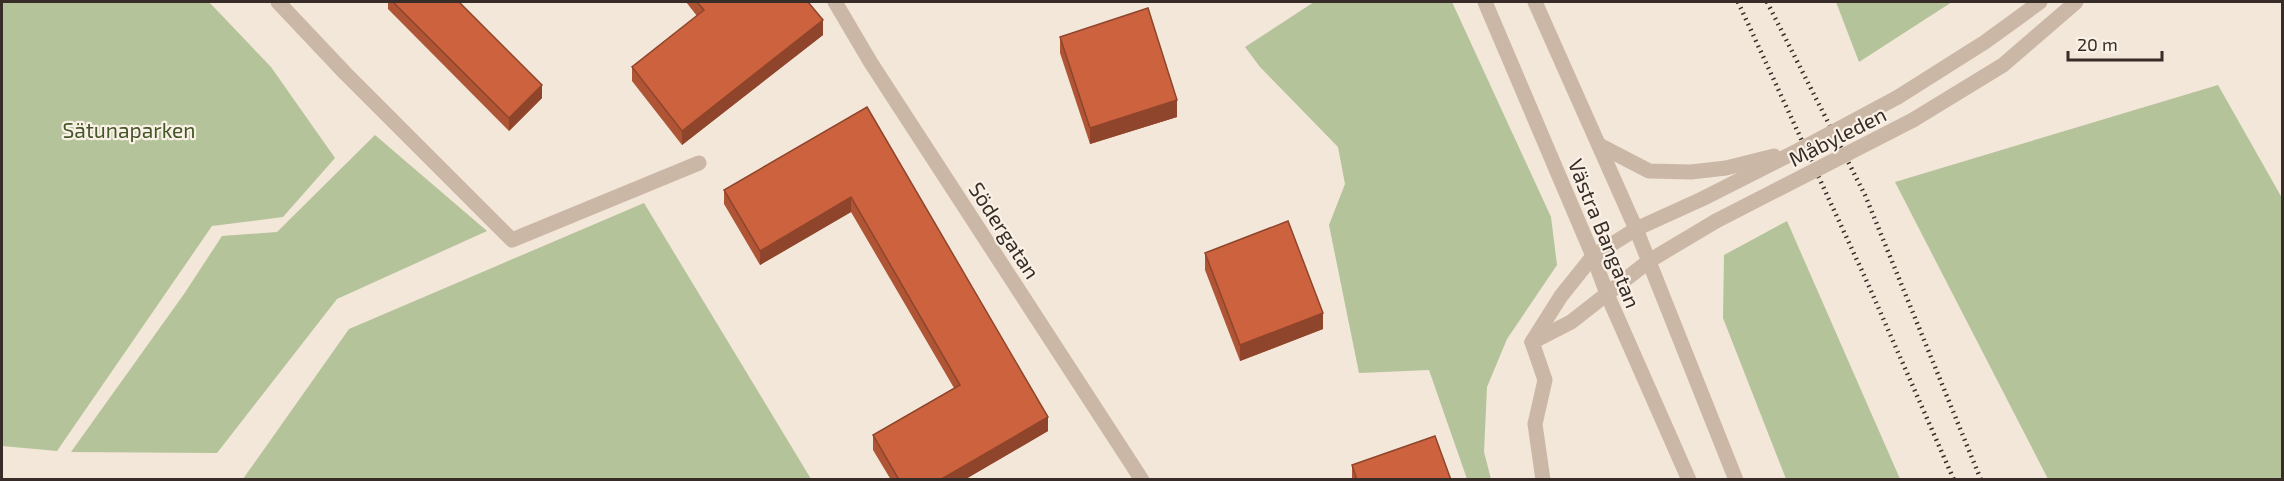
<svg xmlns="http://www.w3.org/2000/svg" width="2284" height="481" font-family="'Exo 2',sans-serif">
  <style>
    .green { fill: #b4c399 }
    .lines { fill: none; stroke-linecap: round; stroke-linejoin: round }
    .minor { stroke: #cbb7a5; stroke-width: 15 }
    .rail { stroke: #372c27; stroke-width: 4.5; stroke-dasharray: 1.5 4.5; stroke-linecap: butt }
    .minor-bridge { stroke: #cbb7a5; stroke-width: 15 }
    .wall { fill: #af5535 }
    .shaded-wall { fill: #8f452b }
    .building { fill: #cc633e; stroke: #8f452b; stroke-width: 1.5 }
    .labels { text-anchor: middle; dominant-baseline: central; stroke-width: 4.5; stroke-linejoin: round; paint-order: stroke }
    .park-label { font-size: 21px; fill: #455629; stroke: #faf1e6 }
    .street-label { font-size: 21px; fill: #372c27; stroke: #faf1e6 }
  </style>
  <rect width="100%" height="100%" fill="#f3e7da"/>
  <g class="green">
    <path d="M2,2H209L271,67L335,158L283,217L212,226L57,451L2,446Z"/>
    <path d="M1314,2H1452L1551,217L1557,265L1507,339L1487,387L1484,452L1491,479H1467L1429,370L1359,373L1329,225L1345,184L1338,147L1260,67L1245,47Z"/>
    <path d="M1836,2H1952L1859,62Z"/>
    <path d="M2218,85L2282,198V479H2048L1895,182Z"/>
    <path d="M375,135L487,231L337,299L217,453L71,452L184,294L222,236L277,232Z"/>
    <path d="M644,203L811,479H237H243L349,329Z"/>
    <path d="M1787,221L1900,479H1786L1723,318L1724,255Z"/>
  </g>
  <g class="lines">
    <g class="minor">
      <path d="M278,2L345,73L512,240L699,163"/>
      <path d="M835,2L871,63L1142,480"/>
      <path d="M1485,2L1593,256L1607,294L1689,480"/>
      <path d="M1535,2L1636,229L1736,480"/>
      <path d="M1898,97L1985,42L2040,2"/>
      <path d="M1913,120L2003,65L2076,2"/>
      <path d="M1599,145L1649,171L1691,172L1726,168L1774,156"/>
      <path d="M1532,342L1561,296L1593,256L1636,229L1702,199L1801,149"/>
      <path d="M1532,342L1571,322L1649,261L1716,221"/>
      <path d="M1532,342L1545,380L1535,424L1543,480"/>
    </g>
    <g class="rail">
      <path d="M1738,2L1868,284L1954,480"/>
      <path d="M1767,2L1865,195L1981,480"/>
    </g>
    <g class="minor-bridge">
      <path d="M1801,149L1898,97"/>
      <path d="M1716,221L1913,120"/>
    </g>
  </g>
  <g class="wall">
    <path d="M388,2H459L542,98L509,131L388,9Z"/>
    <path d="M686,2H808L823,35L682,145L632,81V67L697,16Z"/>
    <path d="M1060,37L1177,117L1090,144L1060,53Z"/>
    <path d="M867,107L1048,431L964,480H891L873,450V435L954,388L851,212L760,265L724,204V190Z"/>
    <path d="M1205,253L1323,329L1240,361L1205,270Z"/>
    <path d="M1352,465L1451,480H1352Z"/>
  </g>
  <g class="shaded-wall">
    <path d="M823,20V35L682,145V131Z"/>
    <path d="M542,85V98L509,131V118Z"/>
    <path d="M1177,100V117L1090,144V128Z"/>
    <path d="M851,197V212L760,265V251Z"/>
    <path d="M1323,313V329L1240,361V345Z"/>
    <path d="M1048,417V431L964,480H940Z"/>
  </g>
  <g class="building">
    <path d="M393,2H459L542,85L509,118Z"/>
    <path d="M697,2H808L823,20L682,131L632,67L704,10Z"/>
    <path d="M1148,8L1177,100L1090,128L1060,37Z"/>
    <path d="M867,107L1048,417L940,480H899L873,435L960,385L851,197L760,251L724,190Z"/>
    <path d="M1288,221L1323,313L1240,345L1205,253Z"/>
    <path d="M1435,436L1451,480H1357L1352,465Z"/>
  </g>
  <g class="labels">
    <g class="park-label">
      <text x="129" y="129">Sätunaparken</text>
    </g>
    <g class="street-label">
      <text transform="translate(1837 136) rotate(-27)">Måbyleden</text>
      <text transform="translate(1005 230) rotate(57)">Södergatan</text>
      <text transform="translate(1605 233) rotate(68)">Västra Bangatan</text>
    </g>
  </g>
  <rect width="2284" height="481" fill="none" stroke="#372c27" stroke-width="6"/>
  <path d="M2068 51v9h94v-9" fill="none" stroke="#372c27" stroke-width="3"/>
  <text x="2077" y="51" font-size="18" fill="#372c27" stroke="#faf1e6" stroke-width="4.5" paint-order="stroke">20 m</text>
</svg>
